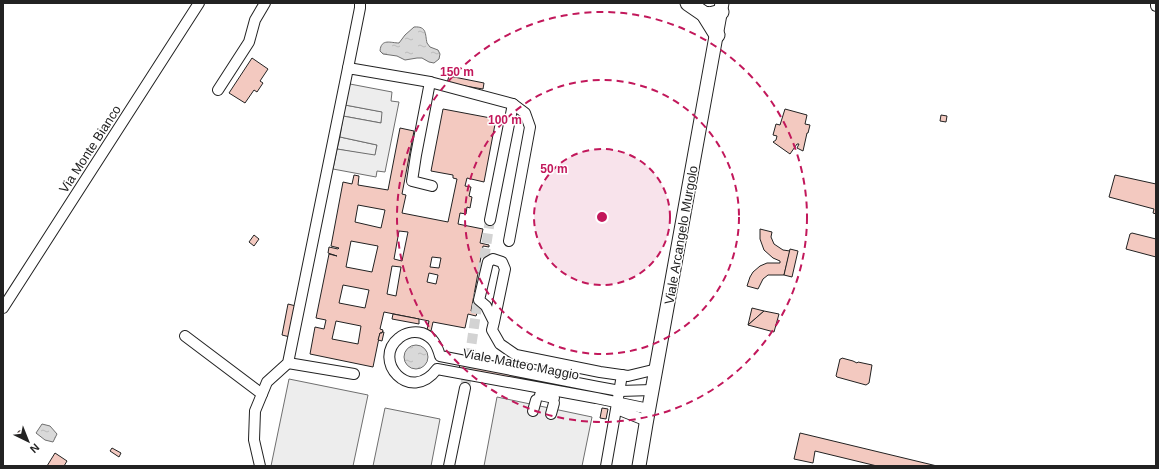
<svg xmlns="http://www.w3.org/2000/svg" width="1159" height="469" font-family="Arial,sans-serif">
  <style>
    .grass { fill: #eee; stroke: #6f6f6f }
    .parking { fill: #ededed; stroke: #6f6f6f }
    .water { fill: url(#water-ripples); stroke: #6f6f6f }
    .building { fill: #f3c9c0; stroke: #222; fill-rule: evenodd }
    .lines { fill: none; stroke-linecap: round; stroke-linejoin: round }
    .minor-tunnel { stroke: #d3d3d3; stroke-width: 10; stroke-dasharray: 10 5; stroke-linecap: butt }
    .minor-casing { stroke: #222; stroke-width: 12 }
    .major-casing { stroke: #222; stroke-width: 15 }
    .highway-casing { stroke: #222; stroke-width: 17 }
    .minor { stroke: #fff; stroke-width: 10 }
    .major { stroke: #fff; stroke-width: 13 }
    .highway { stroke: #fff; stroke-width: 15 }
    .ring { fill: none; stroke: #c2185b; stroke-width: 2; stroke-dasharray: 7 5 }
    .labels { text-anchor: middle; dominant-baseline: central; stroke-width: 3; stroke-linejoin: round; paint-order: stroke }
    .street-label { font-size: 13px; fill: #222; stroke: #fff }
    .centre { fill: #c2185b; stroke: #fff; stroke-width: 2 }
    .ring-label { font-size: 12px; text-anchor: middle; font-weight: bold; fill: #c2185b; stroke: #fff; stroke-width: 3; stroke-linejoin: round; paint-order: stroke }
  </style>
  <defs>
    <pattern id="water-ripples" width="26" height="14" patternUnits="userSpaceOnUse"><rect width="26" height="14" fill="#d9d9d9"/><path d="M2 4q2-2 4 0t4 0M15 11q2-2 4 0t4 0" fill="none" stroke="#bababa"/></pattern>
  </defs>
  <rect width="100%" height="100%" fill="#fff"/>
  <g class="grass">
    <path d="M345,105L383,112L381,123L343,116Z"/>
    <path d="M340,137L377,145L375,156L337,149Z"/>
  </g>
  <g class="parking">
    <path d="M350,84L392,92L391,101L399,102L385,172L377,171L376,177L333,169L337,149L375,155L377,145L340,137L343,116L381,123L382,112L345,105Z"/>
    <path d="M289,379L368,395L353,466H271Z"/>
    <path d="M497,397L592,417L582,466H484Z"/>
    <path d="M385,408L440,419L431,466H373Z"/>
  </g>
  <g class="water">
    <path d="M414,27C427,26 425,34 427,43L430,47L438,50L440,54L439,59L434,63L429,62L422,58H417L405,60L397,56L383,54L380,51C381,38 391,43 399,43L405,35Z"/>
    <circle cx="416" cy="357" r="12"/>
    <path d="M42,424L50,426L57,434L53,442L45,440L36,433Z"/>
  </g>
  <g class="building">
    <path d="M252,58L268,69L260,81L263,83L257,92L254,90L245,103L229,93Z"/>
    <path d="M449,76L484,83L483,89L447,83Z"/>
    <path d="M443,109L496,119L484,182L467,178L465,186L471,187L469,196L472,197L470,208L467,207L466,214L460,213L458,224L483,229L480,243L489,245V247L483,246L471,311L477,313L476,316L468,314L465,328L433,322L431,331L427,330L429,321L384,312L380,329L383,330L382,333H380L373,367L310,354L315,327L324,329L326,320L316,318L329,254L337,256L328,253L329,247L338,249L339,248L331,246L343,182L352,184L354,175L359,176L358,185L388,190L400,128L414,131L402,194L406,195L402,213L448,222L457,179L453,178V175L431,171ZM358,205L385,210L381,228L355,222ZM399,231L408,232L402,261L394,259ZM351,241L378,246L372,272L346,267ZM432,257L441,258L439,268L430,267ZM392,266L401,267L396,296L387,294ZM429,273L438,275L436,284L427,282ZM343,285L369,290L365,308L339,303ZM336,321L361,326L358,344L332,339Z"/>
    <path d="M785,109L807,115L805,124L810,125L808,133H807L803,151L797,148L799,144H797L790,154L773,142L776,140L777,136L773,135L776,124L780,125Z"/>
    <path d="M941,115L947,116L946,122L940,121Z"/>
    <path d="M1115,175L1156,184V214L1153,213L1154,209L1109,197Z"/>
    <path d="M760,229L772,232L771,237L774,244L783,250L790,251L784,275H768L763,279L758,289L747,286L750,277L753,272L760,266L767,263H780V261L773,258L764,250L760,239Z"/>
    <path d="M1132,233L1156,239V257L1126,249L1130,234Z"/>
    <path d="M254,235L259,239L254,246L249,242Z"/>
    <path d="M790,249L798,251L792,277L784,275Z"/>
    <path d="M288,304L296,306L290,337L282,335Z"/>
    <path d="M752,308L764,311L748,325Z"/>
    <path d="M764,311L779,314L774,332L748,325Z"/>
    <path d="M393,314L419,319V324L392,319Z"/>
    <path d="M382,332H384L382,341L378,340L380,333H382Z"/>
    <path d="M842,358L853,361L857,363L858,362L872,365L869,383L866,385L837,377L836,376L840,359H841Z"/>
    <path d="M460,363L594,389L592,396L459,370Z"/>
    <path d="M602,408L608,409L606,419L600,418Z"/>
    <circle cx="21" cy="434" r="3.5"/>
    <path d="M800,433L937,466H877L815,451L813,463L794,459Z"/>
    <path d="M112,448L121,453L119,457L110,451Z"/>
    <path d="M55,453L67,461L64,466H47Z"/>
  </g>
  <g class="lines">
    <g class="minor-tunnel">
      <path d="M482,273L490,220"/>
      <path d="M465,388L479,293"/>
    </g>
    <g class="minor-casing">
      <g id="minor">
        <path d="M1156,3V6"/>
        <path d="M348,68L360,8V3"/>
        <path d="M430,82L416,155L412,181L432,186"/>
        <path d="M218,90L249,42L255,20L265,3"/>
        <path d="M509,241L530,127L525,113L513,104"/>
        <path d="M3,308L199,3"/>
        <path d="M494,322L486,306L479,300L488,262L493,259L502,262L505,269L494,322L492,330L500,344L516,355L600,372L628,376L657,369"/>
        <path d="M185,336L262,394"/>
        <path d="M288,363L354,374"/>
        <path d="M540,395L554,398"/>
        <path d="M617,409L647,421"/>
        <path d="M649,409L596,398L437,369C410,405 371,360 399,338C405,333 414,331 422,333C433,337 437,345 440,356L598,387L620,391L652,390"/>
        <path d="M533,411L536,400"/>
        <path d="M551,414L554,403"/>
        <path d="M260,466L254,440L255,411L267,382L288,363L348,68L430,82L513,104L490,220"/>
        <path d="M449,466L465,388"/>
        <path d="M606,466L622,375"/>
      </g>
    </g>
    <g class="major-casing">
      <path id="major" d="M639,466L646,424L722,3"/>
    </g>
    <g class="highway-casing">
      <g id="highway">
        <path d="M688,3L704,14L710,15L721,12"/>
        <path d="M704,14L717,35"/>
      </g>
    </g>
    <use href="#minor" class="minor"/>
    <use href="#major" class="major"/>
    <use href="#highway" class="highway"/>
  </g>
  <circle cx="602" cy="217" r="68" fill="#c2185b" fill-opacity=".12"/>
  <g class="ring">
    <circle cx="602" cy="217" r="68"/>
    <circle cx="602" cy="217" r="137"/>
    <circle cx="602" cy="217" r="205"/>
  </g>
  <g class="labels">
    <g class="street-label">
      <text transform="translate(90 149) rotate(-57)">Via Monte Bianco</text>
      <text transform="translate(681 235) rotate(-80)">Viale Arcangelo Murgolo</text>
      <text transform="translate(521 364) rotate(11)">Viale Matteo Maggio</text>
    </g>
  </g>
  <circle cx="602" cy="217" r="6" class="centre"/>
  <g class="ring-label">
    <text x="457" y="76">150 m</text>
    <text x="505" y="124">100 m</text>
    <text x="554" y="173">50 m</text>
  </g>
  <rect width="1159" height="469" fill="none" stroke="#222222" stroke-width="8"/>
  <g transform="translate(28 441) rotate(137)" stroke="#ffffff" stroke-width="3" paint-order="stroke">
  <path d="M0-3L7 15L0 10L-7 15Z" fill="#222222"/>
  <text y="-6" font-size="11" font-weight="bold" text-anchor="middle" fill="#222222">N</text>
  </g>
</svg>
